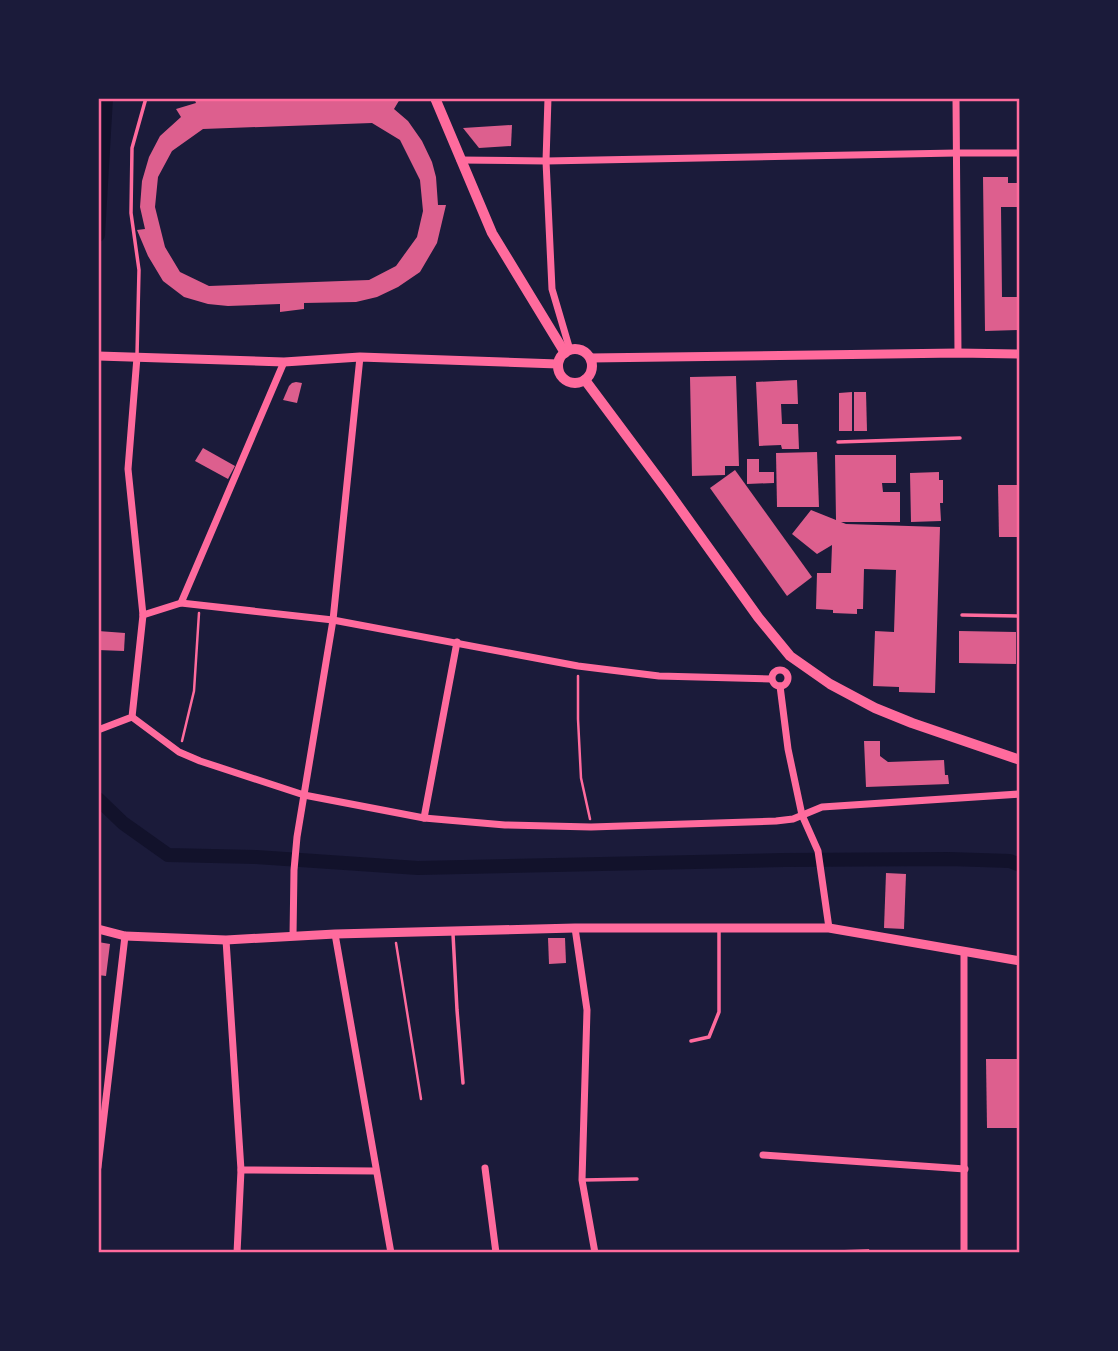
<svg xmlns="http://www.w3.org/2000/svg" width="1118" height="1351" font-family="Montserrat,sans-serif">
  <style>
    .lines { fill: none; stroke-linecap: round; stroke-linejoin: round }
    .canal { stroke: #12122b; stroke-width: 14 }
    .building { fill: #dd5f8e; fill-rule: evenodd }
    .path { stroke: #ff6b9d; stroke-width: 2.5 }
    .service { stroke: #ff6b9d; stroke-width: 3.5 }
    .minor { stroke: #ff6b9d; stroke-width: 7 }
    .tertiary { stroke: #ff6b9d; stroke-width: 9 }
    .secondary { stroke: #ff6b9d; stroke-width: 10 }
    .neatline { fill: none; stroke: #ff6b9d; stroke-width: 2.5 }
  </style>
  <rect width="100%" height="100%" fill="#1b1b3a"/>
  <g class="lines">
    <g class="canal">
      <path d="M98,235L106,98"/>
      <path d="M98,799L123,823L168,855L256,857L418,868L784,860L949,859L1010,861L1020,865"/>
    </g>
  </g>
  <g class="building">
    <path d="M194,98L400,99L394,109L408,121L422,141L432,162L436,177L438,205H446L437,243L420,272L398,287L377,297L356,302L304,303V309L280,312V304L228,306L208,304L184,297L163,281L148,256L137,230L145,229L140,207L142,181L149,157L160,136L181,117L176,109L196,103ZM372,123L400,140L420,180L423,211L417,237L396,266L369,280L209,286L180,272L165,247L155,207L158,177L172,151L203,129Z"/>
    <path d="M512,125L511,146L479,148L463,128Z"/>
    <path d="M983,177H1008V183H1020V207H1001L1002,297H1020V330L985,331Z"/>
    <path d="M736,376L739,466H725V475L692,476L690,377Z"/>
    <path d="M797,380L798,404H781L782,424H798L799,449H782L781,445L759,446L756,382Z"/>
    <path d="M296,382L302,383L297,403L283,400L289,386L292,383Z"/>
    <path d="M852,392V431H839V393Z"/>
    <path d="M854,392H866L867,431H854Z"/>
    <path d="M203,448L235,466L228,479L195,461Z"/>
    <path d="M817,452L819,507H777L776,453Z"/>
    <path d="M835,455H896V483H882L883,492H900V522H841L846,524L940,527L935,693L899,692V687L873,686L875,631L894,632L896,570L864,569L863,609H857V614L833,613V610L816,609L817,573H831L832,545L817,554L792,534L811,510L836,520Z"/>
    <path d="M747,459H759V472H774V483L747,484Z"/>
    <path d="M735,470L812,577L787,596L710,488Z"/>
    <path d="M939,472V480H943V503H940L941,521L911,522L910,473Z"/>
    <path d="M998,485H1020V537H999Z"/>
    <path d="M98,631L125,633L124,651L98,650Z"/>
    <path d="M959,631L1016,632V664L959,663Z"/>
    <path d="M864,741H880V756L888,762L944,760L945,775H948L949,784L866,787Z"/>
    <path d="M886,873L906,874L904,929L884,928Z"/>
    <path d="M548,938H565L566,963L549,964Z"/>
    <path d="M98,942L110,944L106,976L98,975Z"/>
    <path d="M986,1059H1020V1128H987Z"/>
    <path d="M869,1249L870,1253H845L844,1250Z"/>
  </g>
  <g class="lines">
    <g class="path">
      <path d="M578,676V719L581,778L590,819"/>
      <path d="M182,741L194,691L199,613"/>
      <path d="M396,943L421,1099"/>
    </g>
    <g class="service">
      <path d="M137,355L139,270L131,213L132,148L146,98"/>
      <path d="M838,442L960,438"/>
      <path d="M962,615L1020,616"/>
      <path d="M453,934L457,1010L463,1083"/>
      <path d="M691,1041L709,1037L719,1012V929"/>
      <path d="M583,1180L637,1179"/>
    </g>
    <g class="minor">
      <path d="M548,98L546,161L552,289L570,350"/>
      <path d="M956,98L958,353"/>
      <path d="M460,160L546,161L956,153H1020"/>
      <path d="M181,603L333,620L578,666L659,676L771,679"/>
      <path d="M143,615L181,603L284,362"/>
      <circle cx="780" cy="678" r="8"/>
      <path d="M780,686L788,749L802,815L818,851L829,928"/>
      <path d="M132,717L179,752L200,761L304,795L424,818L505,825L591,827L776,821L793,819L822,807L1020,794"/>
      <path d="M98,730L132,717L143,615L128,469L137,357"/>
      <path d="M424,818L457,642"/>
      <path d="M575,928L587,1010L582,1180L595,1253"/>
      <path d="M335,934L391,1253"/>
      <path d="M293,936L294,870L297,837L333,620L360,357"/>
      <path d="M226,940L241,1170L237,1253"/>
      <path d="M964,952V1253"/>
      <path d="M763,1155L965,1169"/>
      <path d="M98,1167L125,936"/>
      <path d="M485,1168L496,1253"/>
      <path d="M241,1170L375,1171"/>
    </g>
    <g class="tertiary">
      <path d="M98,356L284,362L360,357L558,364"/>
      <path d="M590,358L958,353L1020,354"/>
      <path d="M98,929L125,936L226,940L335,934L575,928H829L1020,961"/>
    </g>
    <g class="secondary">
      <path d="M435,98L492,233L565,353"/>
      <circle cx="575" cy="366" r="17"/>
      <path d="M585,380L667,490L758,617L790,656L830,684L875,708L912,723L1020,760"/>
    </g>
  </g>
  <rect width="1118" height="1351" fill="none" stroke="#1b1b3a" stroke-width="200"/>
  <rect x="100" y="100" width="918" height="1151" class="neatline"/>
</svg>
